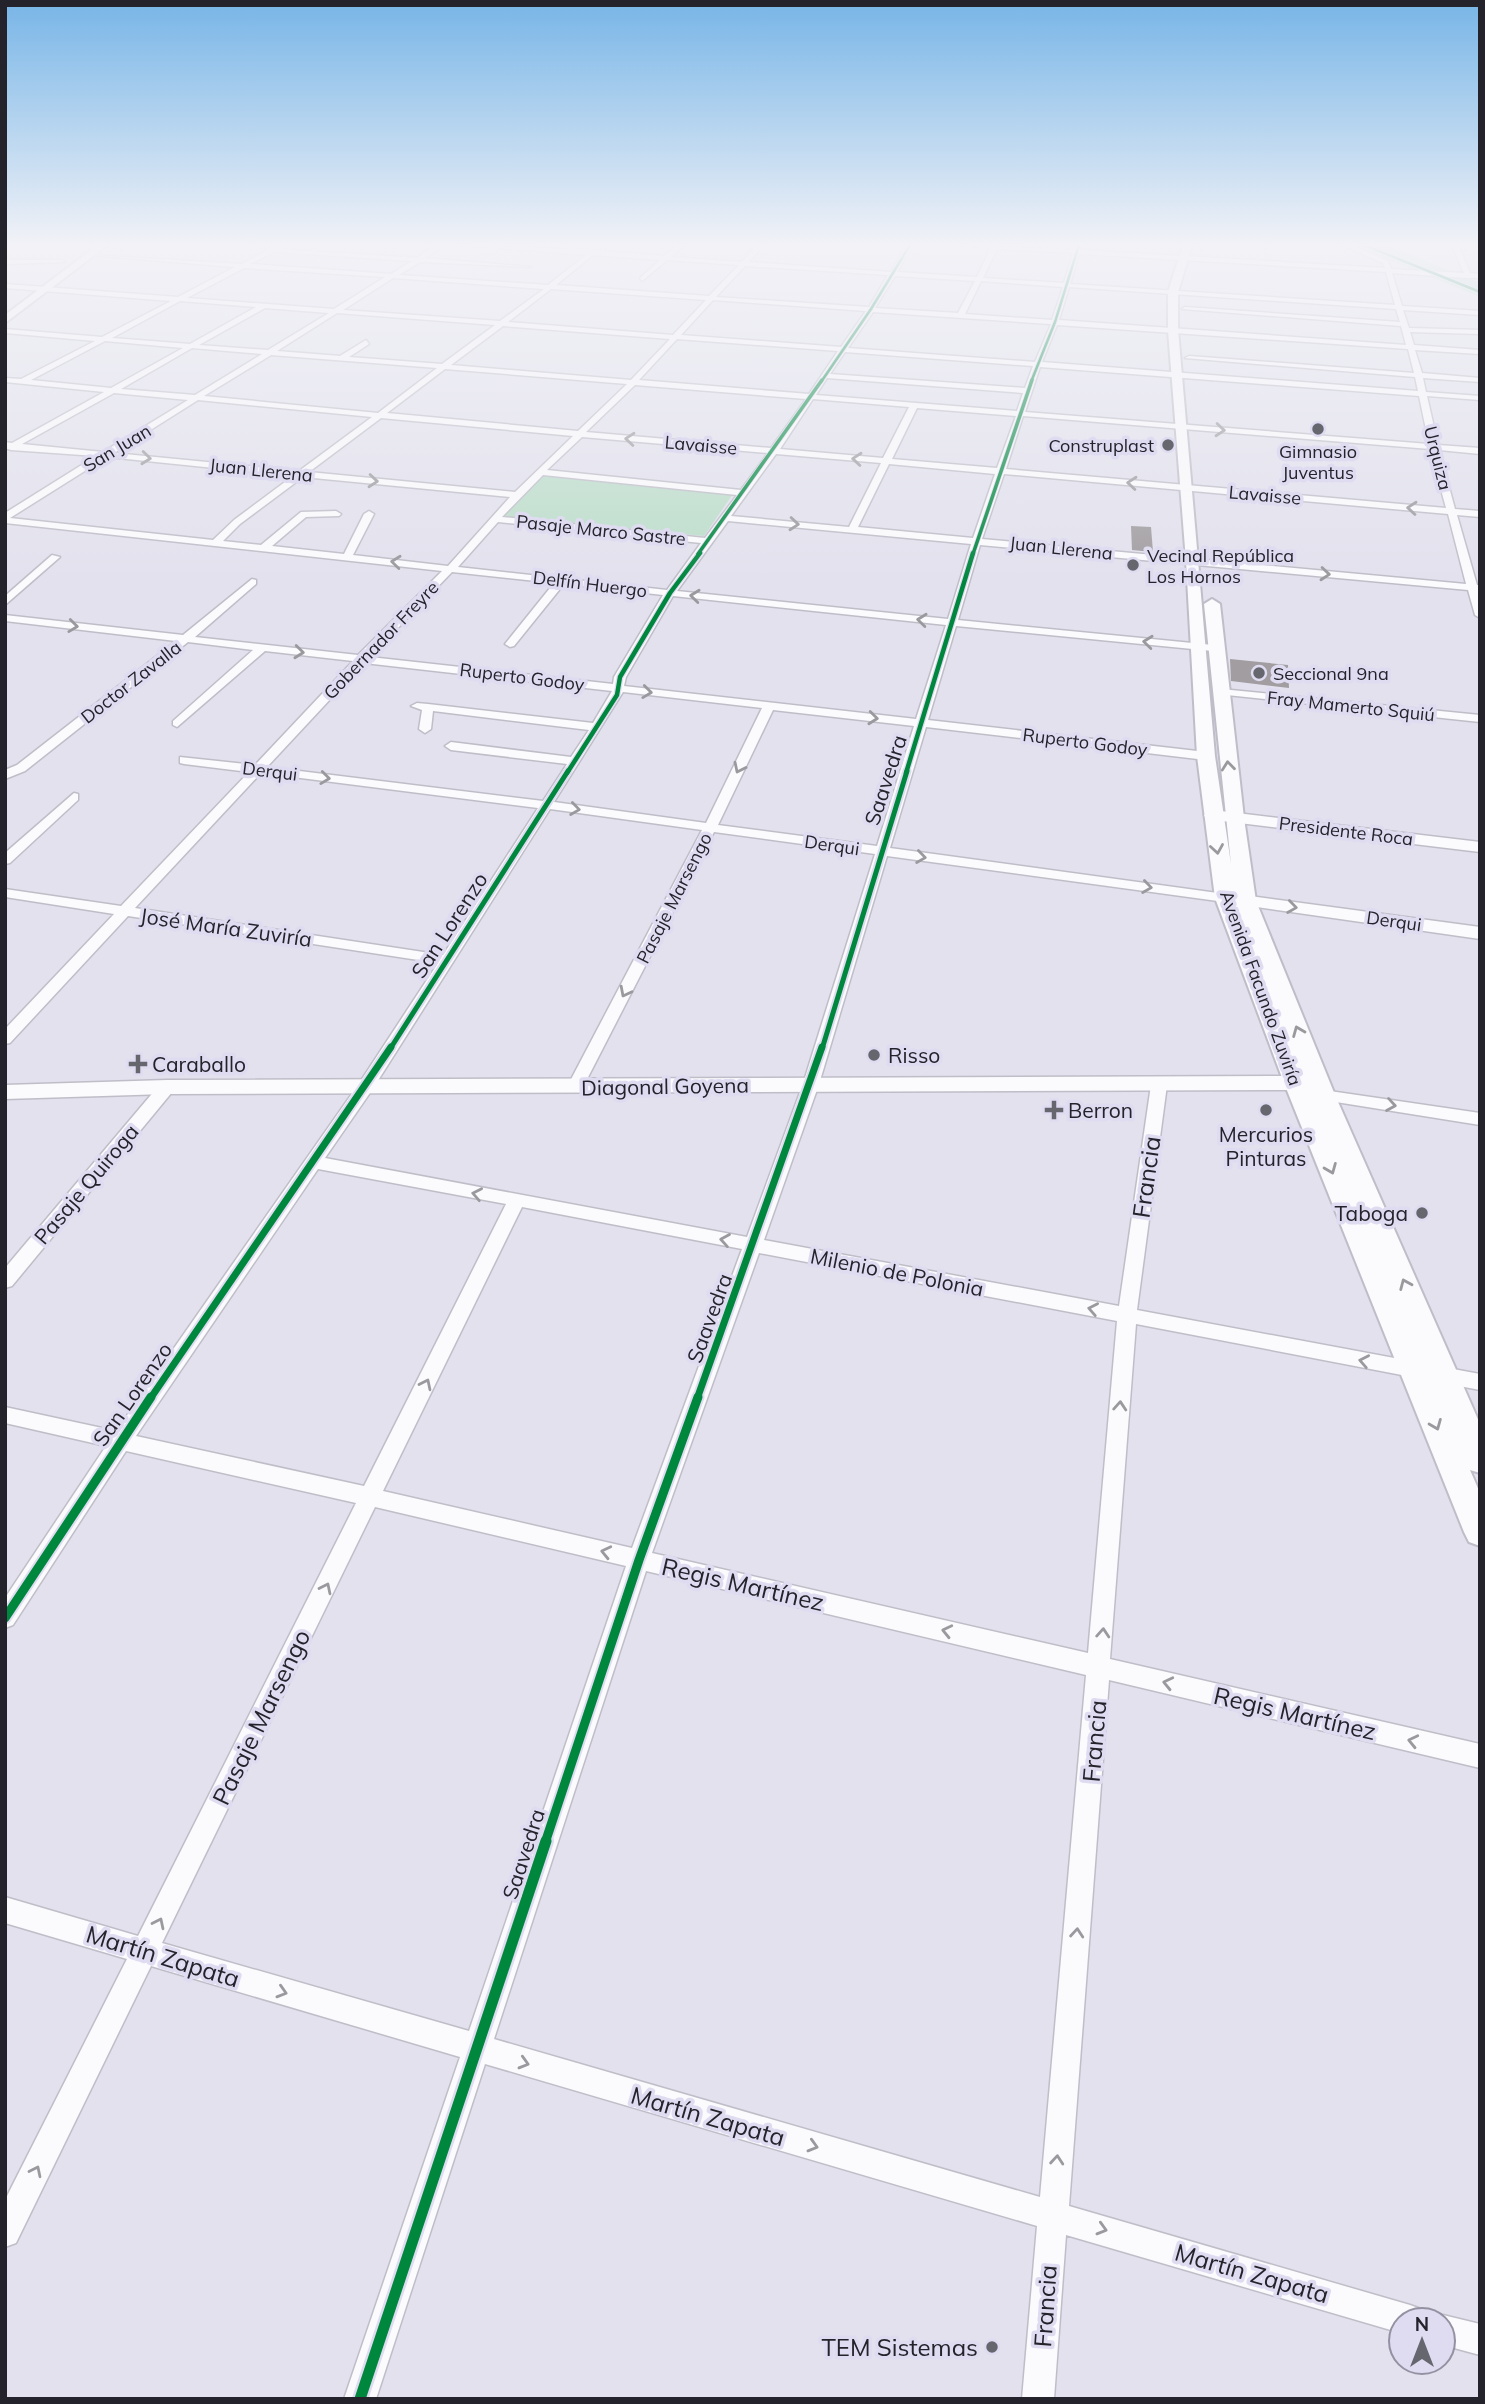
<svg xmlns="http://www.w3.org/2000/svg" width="1485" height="2404" font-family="Mulish,sans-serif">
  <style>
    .green { fill: #bbddc9 }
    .building { fill: #a19da1 }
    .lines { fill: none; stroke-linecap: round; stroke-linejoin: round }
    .minor-casing { stroke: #bfbec8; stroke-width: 3 }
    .tertiary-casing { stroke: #bfbec8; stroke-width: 3 }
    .secondary-casing { stroke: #bfbec8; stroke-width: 4 }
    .minor { fill: #fbfafc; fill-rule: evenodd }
    .tertiary { fill: #fbfafc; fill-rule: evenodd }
    .secondary { fill: #fbfafc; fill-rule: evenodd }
    .cycleway-far6-casing { stroke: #dfdcf2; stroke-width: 4.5 }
    .cycleway-far5-casing { stroke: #dfdcf2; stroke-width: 5 }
    .cycleway-far4-casing { stroke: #dfdcf2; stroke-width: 7 }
    .cycleway-far3-casing { stroke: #dfdcf2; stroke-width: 9 }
    .cycleway-far2-casing { stroke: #dfdcf2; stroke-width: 11 }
    .cycleway-far1-casing { stroke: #dfdcf2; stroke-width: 13 }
    .cycleway-casing { stroke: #dfdcf2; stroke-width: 16 }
    .cycleway-far6 { stroke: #00873e; stroke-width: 2.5 }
    .cycleway-far5 { stroke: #00873e; stroke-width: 3.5 }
    .cycleway-far4 { stroke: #00873e; stroke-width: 4.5 }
    .cycleway-far3 { stroke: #00873e; stroke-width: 5 }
    .cycleway-far2 { stroke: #00873e; stroke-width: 7 }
    .cycleway-far1 { stroke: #00873e; stroke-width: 9 }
    .cycleway { stroke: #00873e; stroke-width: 11 }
    .oneway { stroke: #9a999e }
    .poi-dot { fill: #66666f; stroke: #dfdcf2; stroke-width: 2.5 }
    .labels { text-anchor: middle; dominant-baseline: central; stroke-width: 7; stroke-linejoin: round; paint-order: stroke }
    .far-street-label { font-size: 18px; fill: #24232b; stroke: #dfdcf2 }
    .far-poi-label { font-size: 18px; fill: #24232b; stroke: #dfdcf2; text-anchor: start }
    .street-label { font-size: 21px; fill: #24232b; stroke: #dfdcf2 }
    .poi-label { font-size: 21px; fill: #24232b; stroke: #dfdcf2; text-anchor: start }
    .near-street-label { font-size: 24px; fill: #24232b; stroke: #dfdcf2 }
    .near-poi-label { font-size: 24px; fill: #24232b; stroke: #dfdcf2; text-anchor: end }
  </style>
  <rect width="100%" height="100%" fill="#e2e1ed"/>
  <g class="green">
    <path d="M1354,245H1386L1480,283V297Z"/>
    <path d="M540,476L733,494L704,536L500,516Z"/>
  </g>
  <g class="building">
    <path d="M1131,526L1151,527L1153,552L1132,550Z"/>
    <path d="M1230,659L1288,665L1289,688L1231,681Z"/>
  </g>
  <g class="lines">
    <g class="minor-casing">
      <g id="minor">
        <path d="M277,245H285L280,249L417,258L437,245H445L425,258L531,267L420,262L399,275L548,285L586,255L463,245L593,250L664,256L677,245H684L671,257L742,262L757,245H764L749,262L891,272L907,245H913L897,272L977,277L991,248L963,245L1074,250L1076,245H1082L1080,250L1385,268L1383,263L1342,245H1351L1388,261L1391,269L1464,273L1452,245H1458L1470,273L1480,274V278H1468L1392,273L1402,306L1480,311V315L1403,310L1409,328L1480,330V334L1410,332L1414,345L1480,350V354L1415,350L1422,373L1480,378V382L1423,378L1426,392L1480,396V400L1427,396L1438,445L1480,448V454L1439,450L1455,509L1480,511V517L1457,515L1477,585H1480V618L1475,615L1468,590L980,545L958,620L1213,645L1218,648L1213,651L956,626L928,720L1206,752L1212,756L1206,760L926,727L890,848L1225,894L1232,898L1225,902L887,856L819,1084L764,1240L1119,1306L1151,1085L1159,1080L1167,1085L1137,1310L1480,1374V1390L1136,1324L1110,1659L1480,1744V1768L1109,1680L1069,2206L1410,2305L1421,2309L1425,2320H1401V2333L1066,2235L1054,2399H1022L1037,2226L485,2064L376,2399H344L460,2057L151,1966L16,2243L5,2247V2200L127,1959L5,1923V1897L138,1936L356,1503L126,1451L13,1625L5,1628V1598L106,1446L5,1423V1407L116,1431L360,1082L438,963L128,916L10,1043L5,1044V1029L114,914L5,897V889L121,906L249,772L184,764L180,763V757L255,765L353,661L265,651L177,727L173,725V721L253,650L188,642L25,771L5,779V770L17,765L176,641L5,621V615L183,635L252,579L256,580V584L195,637L358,655L442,571L5,523V513L96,456L11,450L5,448V442L12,443L104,392L5,382V378L21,379L95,341L5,333V329L102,337L171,301L5,288V284L178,297L235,267L88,255L242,264ZM997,249L1073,253L1064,283L983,278ZM274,252L412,261L391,274L250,264ZM1079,254L1386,272L1395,305L1070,284ZM593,255L660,260L640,278L642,281L667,260L739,265L709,296L556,285ZM745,266L888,275L869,307L716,297ZM244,268L385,277L334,309L187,298ZM895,276L975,281L958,313L875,308ZM393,278L544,289L500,321L343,310ZM981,281L1063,287L1052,320L965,314ZM1069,287L1396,309L1400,322L1185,307L1182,309L1401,326L1406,345L1059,320ZM551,289L706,300L673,335L508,322ZM713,300L866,311L841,347L681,335ZM180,301L256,307L190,344L112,338ZM265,308L329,313L268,350L199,345ZM873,312L1051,324L1035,362L848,348ZM337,313L495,325L442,364L349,357L369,344L366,340L340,356L277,351ZM1057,325L1408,349L1414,373L1189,356L1185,358L1415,377L1418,391L1042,362ZM503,326L670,339L631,380L451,365ZM677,339L838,351L809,394L639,380ZM105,341L183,348L111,388L31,380ZM192,348L262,354L195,395L121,389ZM845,352L1033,366L1025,388L830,374ZM271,355L437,368L378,413L204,396ZM1040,367L1419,396L1429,444L1025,412ZM445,369L627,384L578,431L387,413ZM827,378L1023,393L1017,411L816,395ZM635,385L806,399L771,448L586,432ZM114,393L188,400L103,452L22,444ZM813,399L909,407L883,458L780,449ZM198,400L372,417L299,471L114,453ZM917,408L1016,416L997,468L892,459ZM1023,416L1430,449L1446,508L1006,469ZM381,418L573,436L515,492L309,472ZM582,437L768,453L741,490L547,470ZM776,454L881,463L849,527L731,516ZM107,457L293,476L234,520L213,540L10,518ZM889,464L995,474L973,538L858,527ZM1004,474L1448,514L1466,584L982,539ZM543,475L737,495L705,538L502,517ZM303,477L510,497L448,566L353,555L374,514L369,511L364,514L344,554L272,546L306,517L339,516L341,514L336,511L301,512L261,545L223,541L240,524ZM728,521L971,544L948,619L677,591ZM498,522L701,543L667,590L458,567ZM452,572L554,583L505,644L510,647L514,646L564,584L663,595L614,677L613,684L370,657ZM673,596L946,625L916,719L624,686L626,677ZM364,663L612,691L593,723L428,704L417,703L411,706L422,710L419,729L425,733L431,729L433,711L589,730L571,757L451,742L445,746L451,750L567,764L543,801L267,767ZM623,692L762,708L706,823L554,802ZM773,710L914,726L877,846L718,825ZM261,773L538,808L443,955L135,908ZM550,809L702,830L567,1087L575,1092L583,1087L714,832L875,854L803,1084L747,1237L325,1158L372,1090ZM318,1169L506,1204L364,1486L136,1436ZM522,1207L742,1249L632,1548L383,1491ZM759,1253L1117,1321L1088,1653L652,1553ZM375,1507L626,1566L469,2031L162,1943ZM646,1571L1086,1675L1040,2197L494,2039Z"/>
        <path d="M5,260H62L65,262L5,264Z"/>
        <path d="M52,555L60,557L5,605V596Z"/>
        <path d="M1221,689L1480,715V722L1217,694V690Z"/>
        <path d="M74,793L78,794V800L10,863L5,864V853Z"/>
        <path d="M167,1082L175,1087L173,1091L12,1286L5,1288V1268L161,1083Z"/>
        <path d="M1323,1090L1480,1113V1125L1317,1099L1315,1095Z"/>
        <path d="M1443,2315L1480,2324V2355L1443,2345V2320H1432Z"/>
      </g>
    </g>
    <g class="tertiary-casing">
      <g id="tertiary">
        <path d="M1212,810L1480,842V852L1206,819L1204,815Z"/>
        <path d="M1228,893L1480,927V939L1222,902L1219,898Z"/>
        <path d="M1296,1076L1320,1085L1324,1090L1320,1095L1313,1097L1293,1090L167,1094L5,1099V1085L167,1080Z"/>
      </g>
    </g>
    <g class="secondary-casing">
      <g id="secondary">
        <path d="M98,245H108L5,323V315Z"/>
        <path d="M1183,245H1192L1178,292V330L1215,756L1231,864L1204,604L1212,599L1220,604L1244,818L1256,901L1335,1095L1480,1424V1473L1470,1470L1480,1493V1546L1469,1542L1464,1532L1284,1083L1215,898L1197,756L1186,561L1168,330V292Z"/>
      </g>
    </g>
    <use href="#minor" class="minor"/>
    <use href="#tertiary" class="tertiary"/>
    <use href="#secondary" class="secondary"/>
    <g class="cycleway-far6-casing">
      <g id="cycleway-far6">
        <path d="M1364,245L1480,292"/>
        <path d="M821,382L871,309L910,245"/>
        <path d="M1031,382L1055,322L1079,245"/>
      </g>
    </g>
    <g class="cycleway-far5-casing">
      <g id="cycleway-far5">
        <path d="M698,554L822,380"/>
        <path d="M973,554L1032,380"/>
      </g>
    </g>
    <g class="cycleway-far4-casing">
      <g id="cycleway-far4">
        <path d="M567,773L617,695L620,677L670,593L700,553"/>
        <path d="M906,773L973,553"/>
      </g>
    </g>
    <g class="cycleway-far3-casing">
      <g id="cycleway-far3">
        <path d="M390,1049L568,771"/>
        <path d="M822,1049L907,771"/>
      </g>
    </g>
    <g class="cycleway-far2-casing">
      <g id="cycleway-far2">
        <path d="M150,1399L391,1047"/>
        <path d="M697,1399L822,1047"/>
      </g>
    </g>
    <g class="cycleway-far1-casing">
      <g id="cycleway-far1">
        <path d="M5,1618L151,1397"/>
        <path d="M545,1843L639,1560L698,1397"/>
      </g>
    </g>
    <g class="cycleway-casing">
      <path id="cycleway" d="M360,2399L546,1841"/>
    </g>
    <use href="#cycleway-far6" class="cycleway-far6"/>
    <use href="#cycleway-far5" class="cycleway-far5"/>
    <use href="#cycleway-far4" class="cycleway-far4"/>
    <use href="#cycleway-far3" class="cycleway-far3"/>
    <use href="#cycleway-far2" class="cycleway-far2"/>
    <use href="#cycleway-far1" class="cycleway-far1"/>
    <use href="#cycleway" class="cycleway"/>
  </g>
  <defs><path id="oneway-chevron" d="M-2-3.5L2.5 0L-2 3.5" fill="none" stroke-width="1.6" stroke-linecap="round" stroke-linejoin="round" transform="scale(1.75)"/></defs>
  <g class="oneway">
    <use href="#oneway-chevron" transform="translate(1220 430) rotate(5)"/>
    <use href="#oneway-chevron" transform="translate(630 439) rotate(-175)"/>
    <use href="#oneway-chevron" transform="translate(146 458) rotate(6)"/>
    <use href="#oneway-chevron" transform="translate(857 459) rotate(-175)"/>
    <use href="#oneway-chevron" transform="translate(373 481) rotate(5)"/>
    <use href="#oneway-chevron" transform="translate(1132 483) rotate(-175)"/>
    <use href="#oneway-chevron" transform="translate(1412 508) rotate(-175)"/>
    <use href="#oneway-chevron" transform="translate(794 524) rotate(5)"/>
    <use href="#oneway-chevron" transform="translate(396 562) rotate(-174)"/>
    <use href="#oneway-chevron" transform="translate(1325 574) rotate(5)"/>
    <use href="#oneway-chevron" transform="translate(695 596) rotate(-174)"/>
    <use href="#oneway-chevron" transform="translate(922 620) rotate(-174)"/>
    <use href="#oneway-chevron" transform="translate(73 626) rotate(7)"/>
    <use href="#oneway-chevron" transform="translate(1148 642) rotate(-174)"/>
    <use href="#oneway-chevron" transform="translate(299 652) rotate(6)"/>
    <use href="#oneway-chevron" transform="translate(647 692) rotate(7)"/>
    <use href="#oneway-chevron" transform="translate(873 718) rotate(6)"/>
    <use href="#oneway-chevron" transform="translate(1228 766) rotate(-96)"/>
    <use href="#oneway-chevron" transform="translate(739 768) rotate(116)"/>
    <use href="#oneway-chevron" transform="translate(325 778) rotate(7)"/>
    <use href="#oneway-chevron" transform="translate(575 809) rotate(8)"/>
    <use href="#oneway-chevron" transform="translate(1217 849) rotate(81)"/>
    <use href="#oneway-chevron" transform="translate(921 857) rotate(8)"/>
    <use href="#oneway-chevron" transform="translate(1147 887) rotate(8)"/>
    <use href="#oneway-chevron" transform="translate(1292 907) rotate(8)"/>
    <use href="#oneway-chevron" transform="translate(625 992) rotate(117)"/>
    <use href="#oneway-chevron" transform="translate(1298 1031) rotate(-112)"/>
    <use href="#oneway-chevron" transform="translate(1391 1105) rotate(9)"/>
    <use href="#oneway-chevron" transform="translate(1331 1169) rotate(68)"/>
    <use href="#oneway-chevron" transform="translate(477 1194) rotate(-169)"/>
    <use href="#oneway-chevron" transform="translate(725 1240) rotate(-170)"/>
    <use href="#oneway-chevron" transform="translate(1405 1284) rotate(-113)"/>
    <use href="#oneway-chevron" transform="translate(1093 1309) rotate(-169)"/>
    <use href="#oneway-chevron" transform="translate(1364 1361) rotate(-169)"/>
    <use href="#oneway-chevron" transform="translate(426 1384) rotate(-64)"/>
    <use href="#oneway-chevron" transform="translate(1120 1406) rotate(-86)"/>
    <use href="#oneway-chevron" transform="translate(1436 1425) rotate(68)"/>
    <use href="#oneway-chevron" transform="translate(606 1552) rotate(-167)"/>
    <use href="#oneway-chevron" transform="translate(326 1588) rotate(-64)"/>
    <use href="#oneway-chevron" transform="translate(947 1631) rotate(-167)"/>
    <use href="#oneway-chevron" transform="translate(1103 1633) rotate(-86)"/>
    <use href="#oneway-chevron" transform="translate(1168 1683) rotate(-167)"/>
    <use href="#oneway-chevron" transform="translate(1413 1741) rotate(-167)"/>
    <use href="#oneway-chevron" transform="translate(159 1923) rotate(-64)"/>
    <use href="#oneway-chevron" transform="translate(1077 1933) rotate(-85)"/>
    <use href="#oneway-chevron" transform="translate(282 1992) rotate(17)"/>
    <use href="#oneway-chevron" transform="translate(524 2063) rotate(16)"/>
    <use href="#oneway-chevron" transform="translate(813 2146) rotate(16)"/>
    <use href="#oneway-chevron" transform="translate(1057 2160) rotate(-85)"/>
    <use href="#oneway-chevron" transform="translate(36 2171) rotate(-64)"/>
    <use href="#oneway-chevron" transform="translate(1102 2229) rotate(16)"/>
  </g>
  <linearGradient id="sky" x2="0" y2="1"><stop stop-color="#77b5e7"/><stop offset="0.42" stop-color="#f2f2f7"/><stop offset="1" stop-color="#f2f2f7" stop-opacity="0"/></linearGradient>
  <rect width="1485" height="582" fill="url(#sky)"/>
  <g class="poi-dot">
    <circle cx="1318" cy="429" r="7"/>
    <circle cx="1168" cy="445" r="7"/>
    <circle cx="1133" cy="565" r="7"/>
    <circle cx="1259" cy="673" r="7"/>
    <circle cx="874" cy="1055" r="7"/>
    <path d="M134.5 1053.5h7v7h7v7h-7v7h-7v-7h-7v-7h7z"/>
    <path d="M1050.5 1099.5h7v7h7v7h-7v7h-7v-7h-7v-7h7z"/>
    <circle cx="1266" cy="1110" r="7"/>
    <circle cx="1422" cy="1213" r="7"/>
    <circle cx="992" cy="2347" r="7"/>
  </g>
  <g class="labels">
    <g class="far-street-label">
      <text transform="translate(701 445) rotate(5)">Lavaisse</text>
      <text transform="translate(117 448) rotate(-31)">San Juan</text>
      <text transform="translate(1438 458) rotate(76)">Urquiza</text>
      <text transform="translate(261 470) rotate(6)">Juan Llerena</text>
      <text transform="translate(1265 495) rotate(5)">Lavaisse</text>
      <text transform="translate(601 530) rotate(6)">Pasaje Marco Sastre</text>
      <text transform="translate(1061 548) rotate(6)">Juan Llerena</text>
      <text transform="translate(590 584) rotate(7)">Delfín Huergo</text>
      <text transform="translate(381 640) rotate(-46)">Gobernador Freyre</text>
      <text transform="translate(522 677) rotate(7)">Ruperto Godoy</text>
      <text transform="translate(131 682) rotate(-38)">Doctor Zavalla</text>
      <text transform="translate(1351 706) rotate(6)">Fray Mamerto Squiú</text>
      <text transform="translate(1085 742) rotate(7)">Ruperto Godoy</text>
      <text transform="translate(270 771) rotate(7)">Derqui</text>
      <text transform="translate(1346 831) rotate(7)">Presidente Roca</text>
      <text transform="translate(832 845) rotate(8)">Derqui</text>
      <text transform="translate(674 898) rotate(-63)">Pasaje Marsengo</text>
      <text transform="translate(1394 921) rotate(8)">Derqui</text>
      <text transform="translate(1261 988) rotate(70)">Avenida Facundo Zuviría</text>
    </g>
    <g class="far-poi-label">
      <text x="1154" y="445" text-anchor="end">Construplast</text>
      <text x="1318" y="451" text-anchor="middle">Gimnasio<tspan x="1318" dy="21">Juventus</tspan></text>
      <text x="1147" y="555">Vecinal República<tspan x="1147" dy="21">Los Hornos</tspan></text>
      <text x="1273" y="673">Seccional 9na</text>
    </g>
    <g class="street-label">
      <text transform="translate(885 780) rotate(-72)">Saavedra</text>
      <text transform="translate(449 925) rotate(-57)">San Lorenzo</text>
      <text transform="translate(226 927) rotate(8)">José María Zuviría</text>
      <text transform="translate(665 1086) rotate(-1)">Diagonal Goyena</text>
      <text transform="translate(86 1184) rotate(-50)">Pasaje Quiroga</text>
      <text transform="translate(897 1272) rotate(11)">Milenio de Polonia</text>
      <text transform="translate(709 1318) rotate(-70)">Saavedra</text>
      <text transform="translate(132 1394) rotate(-55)">San Lorenzo</text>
      <text transform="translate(523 1854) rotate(-72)">Saavedra</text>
    </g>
    <g class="poi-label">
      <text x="888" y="1055">Risso</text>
      <text x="152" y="1064">Caraballo</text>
      <text x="1068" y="1110">Berron</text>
      <text x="1266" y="1134" text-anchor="middle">Mercurios<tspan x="1266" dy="24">Pinturas</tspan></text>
      <text x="1408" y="1213" text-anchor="end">Taboga</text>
    </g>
    <g class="near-street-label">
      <text transform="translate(1146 1177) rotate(-82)">Francia</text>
      <text transform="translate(743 1584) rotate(13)">Regis Martínez</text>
      <text transform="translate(1295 1713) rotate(13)">Regis Martínez</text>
      <text transform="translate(261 1717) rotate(-64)">Pasaje Marsengo</text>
      <text transform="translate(1094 1741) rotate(-85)">Francia</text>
      <text transform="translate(163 1956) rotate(17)">Martín Zapata</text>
      <text transform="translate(708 2116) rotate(16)">Martín Zapata</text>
      <text transform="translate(1252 2273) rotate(16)">Martín Zapata</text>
      <text transform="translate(1045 2306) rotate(-86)">Francia</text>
    </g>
    <g class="near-poi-label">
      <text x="978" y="2347">TEM Sistemas</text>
    </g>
  </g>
  <rect width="1485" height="2404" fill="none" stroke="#24232b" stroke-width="14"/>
  <g transform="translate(1422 2341)"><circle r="33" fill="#dfdcf2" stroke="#9492a2" stroke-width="2"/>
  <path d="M0-5L12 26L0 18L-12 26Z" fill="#66666f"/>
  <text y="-10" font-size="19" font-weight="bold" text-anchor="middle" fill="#24232b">N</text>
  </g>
</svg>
